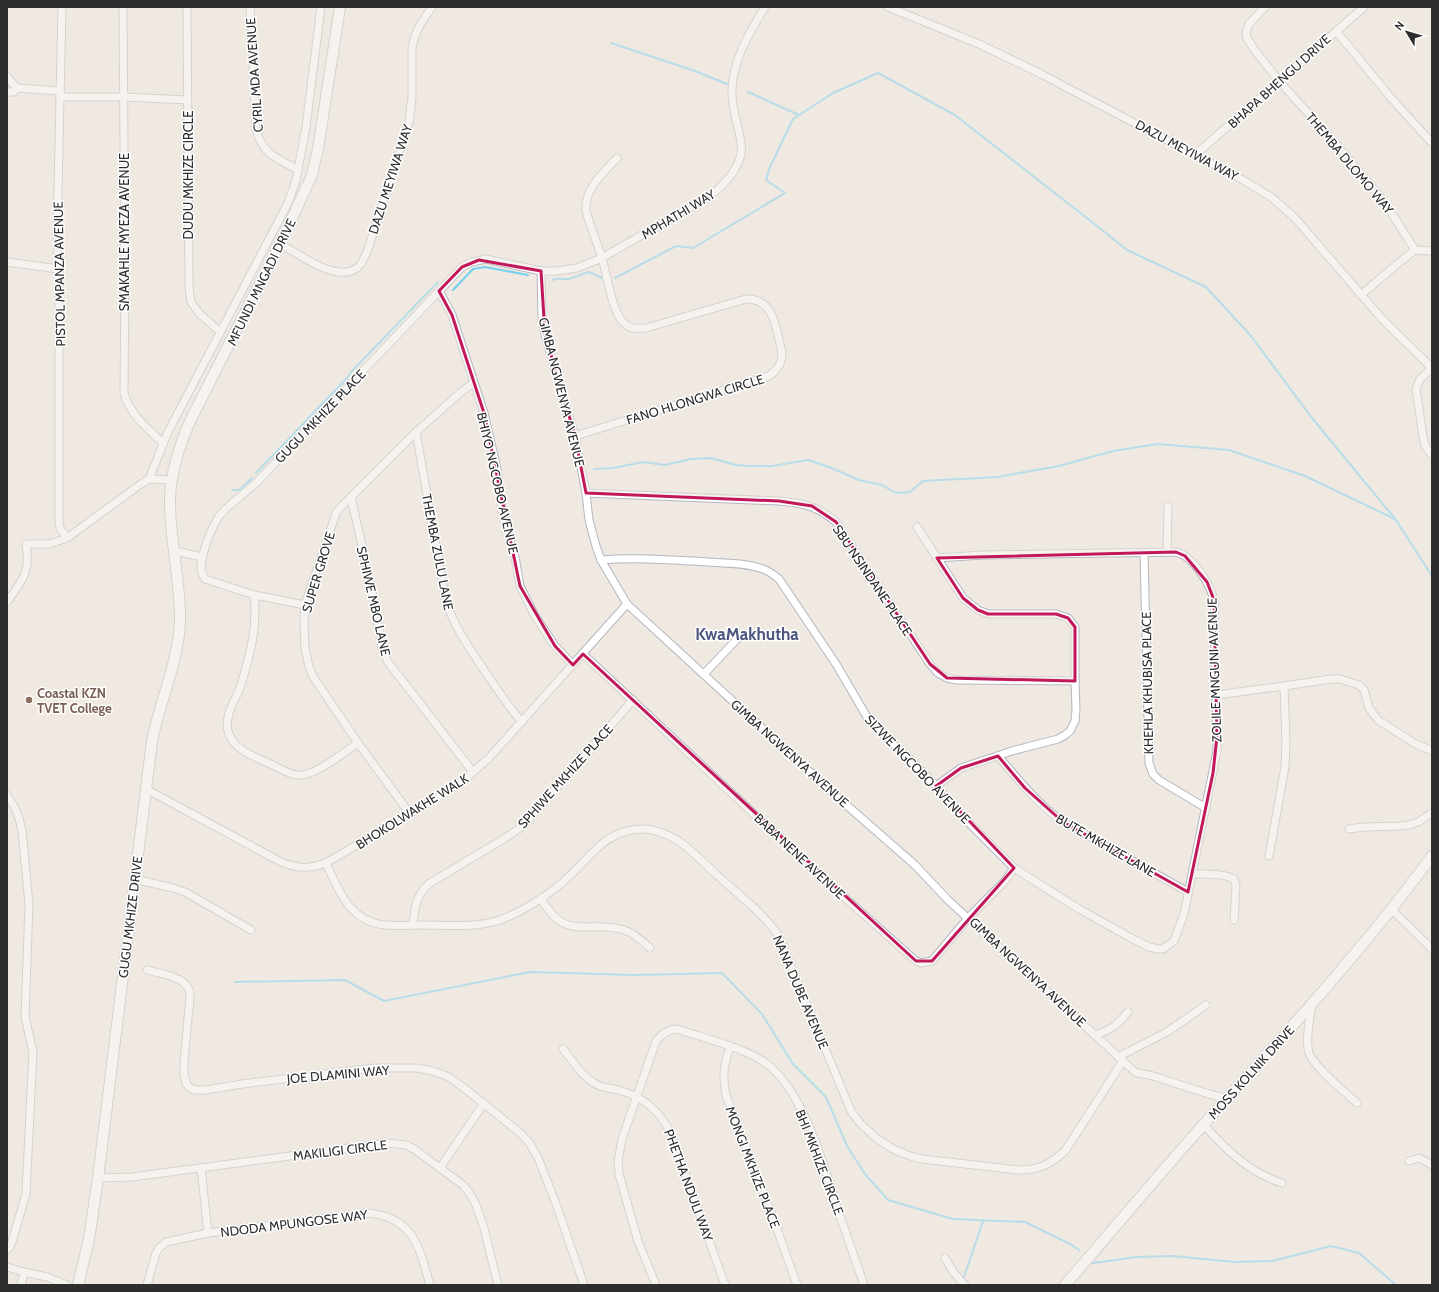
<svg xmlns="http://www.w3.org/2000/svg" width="1439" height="1292" font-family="Cabin,sans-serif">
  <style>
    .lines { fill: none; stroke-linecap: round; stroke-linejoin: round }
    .stream { stroke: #75cff0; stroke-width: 2 }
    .street-casing { stroke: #b4b7c1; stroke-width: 9 }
    .secondary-casing { stroke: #b4b7c1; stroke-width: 12 }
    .street { stroke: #fff; stroke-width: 7 }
    .secondary { stroke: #fff; stroke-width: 10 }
    .marked { fill: none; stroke: #c2185b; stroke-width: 3; stroke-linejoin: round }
    .education-dot { fill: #8d6e63; stroke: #fff; stroke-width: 1.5 }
    .labels { text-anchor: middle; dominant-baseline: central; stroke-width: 3; stroke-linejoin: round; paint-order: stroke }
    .street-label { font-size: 13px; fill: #2e2e2e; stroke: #fff }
    .education-label { font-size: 13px; font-weight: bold; fill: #785e54; stroke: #fff; text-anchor: start }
    .district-label { font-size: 17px; font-weight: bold; fill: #4d5680; stroke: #fff }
  </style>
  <rect width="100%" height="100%" fill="#efe9e1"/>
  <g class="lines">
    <g class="stream">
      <path d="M611,43L695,71L727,84"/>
      <path d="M748,92L799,115"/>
      <path d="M615,278L676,246L693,248L785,193L766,180L770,167L793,119L833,93L878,73L955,115L1097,226L1127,250L1206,287L1251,336L1312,418L1396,520L1432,576"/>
      <path d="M553,280L555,279H569L589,272L602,278"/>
      <path d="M453,290L473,269L485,267L528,275"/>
      <path d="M594,469L613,468L643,462L665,465L691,459L711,458L736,465L750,466H772L808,460L829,467L859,480L882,485L896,493L910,492L923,481L997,477L1059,466L1113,451L1158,444L1229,450L1305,476L1395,519"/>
      <path d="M256,473L347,378L352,371L438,282"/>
      <path d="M232,490H239L252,478"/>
      <path d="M235,982L345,980L384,1001L530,972L635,975L722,973L762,1014L793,1064L826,1097L847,1146L865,1174L888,1200L953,1219L1025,1222L1070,1244L1079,1250"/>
      <path d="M1093,1263L1137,1257L1173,1256L1235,1262L1272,1261L1331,1246L1359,1253L1396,1285"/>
      <path d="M963,1280L983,1221"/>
    </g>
    <g class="street-casing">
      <g id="street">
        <path d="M62,7L57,236L59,269V522L60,528L67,538"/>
        <path d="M123,7L125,278L124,393C130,415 147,428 163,443"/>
        <path d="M187,7L189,287L191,302L199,313L219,331"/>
        <path d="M250,7L256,128C261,154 277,158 298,170"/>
        <path d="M888,7L979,44L1041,74L1243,180L1271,197L1295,218L1383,320L1432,368"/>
        <path d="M1265,7L1249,24L1246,33L1247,38L1254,49L1279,81L1336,144L1378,194L1394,217L1415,250"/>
        <path d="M1336,31L1391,98L1432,143"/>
        <path d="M7,77L17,88"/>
        <path d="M7,92H14L17,88L60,91"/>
        <path d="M60,97H124L187,100"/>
        <path d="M1195,155L1364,7"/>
        <path d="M280,244C299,254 336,283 357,268C362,264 364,258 367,252L409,122L412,97V47L415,36L420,25L432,7"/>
        <path d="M7,262L59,269"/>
        <path d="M541,271L542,318L545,335L575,436L586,493L589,520L596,546L601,560L627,604L835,795L915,865L948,900L1135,1072C1142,1075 1149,1074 1156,1077C1181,1085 1203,1093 1228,1099"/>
        <path d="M439,291L452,315L484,413L497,469L502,512L515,557L520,586L535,616L555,646L573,665"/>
        <path d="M1361,295L1396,265L1415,250L1432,251"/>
        <path d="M1432,368L1420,379L1416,389L1423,437L1425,446L1432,455"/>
        <path d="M416,432L445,597C453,625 466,643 482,667C495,686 507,705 522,722"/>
        <path d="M575,436L769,376C778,369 782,364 782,352C776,330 775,298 746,299L646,328C638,328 632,330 625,324C612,314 607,274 602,258C597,242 590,226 586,211C584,189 603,173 617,158"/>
        <path d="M149,479L168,432L288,203L296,180L306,127L321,7"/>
        <path d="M586,493L779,501C803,503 817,506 836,522L930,664L938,673L947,678L957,680L1075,681"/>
        <path d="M351,497L372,590L382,647L388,662L473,772"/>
        <path d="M917,527L963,598L978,610L988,614H1056L1068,618L1075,627V681L1076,710L1075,721L1070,731L1065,735L1058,739L1012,751L961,768L936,786"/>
        <path d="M175,551L202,557"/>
        <path d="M1167,552L1168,506"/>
        <path d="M1144,553L1149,763L1153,774L1159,780L1206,808"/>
        <path d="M601,560C637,557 672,560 708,562C726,563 746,563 763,569C769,571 774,575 779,579L836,664L867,717L881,733L912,761L936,786L968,822L1014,868L1079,909L1131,938L1149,947L1158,949H1163L1174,941L1184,914L1217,751L1214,600C1210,584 1193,556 1176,552L983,555L937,558"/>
        <path d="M254,595C258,626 250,655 241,685C236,699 224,715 228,731C232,748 252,756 266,762C277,766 286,774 297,775C313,778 344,752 358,743"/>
        <path d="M7,602C22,580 31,573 26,544H49L67,538L141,484L149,479L172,480"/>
        <path d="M305,605L254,595L205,579C203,575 201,572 201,568C201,554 212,526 220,515C230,503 244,494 255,484L462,267L472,262L486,259L541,271H556L577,268L602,258L711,195C724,185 737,172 741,154C743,145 739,133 737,124C735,115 732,104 732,94C731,63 749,33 765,7"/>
        <path d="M583,654L818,874L916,961L921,963L932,961L968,918L1004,882L1014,868"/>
        <path d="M704,674L739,637"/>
        <path d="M1216,695L1284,686L1331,679H1340L1359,685L1364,690L1369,708L1378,720L1414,743L1432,751"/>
        <path d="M998,756C1018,779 1037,804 1063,822L1188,892"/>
        <path d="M146,789L281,862C299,869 308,869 326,863L438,797L461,782L488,759L627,604"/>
        <path d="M7,795L15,808L19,818L22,831L29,904L25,1017L33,1052L26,1194L11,1245L7,1250"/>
        <path d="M410,814L358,743L314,678L309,667L305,648L304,622L305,605L332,525L336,513L342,506L416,432L460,393L473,383"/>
        <path d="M1349,829L1364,827L1400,826L1409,825L1418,822L1432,813"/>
        <path d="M1269,856L1285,767L1286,743L1284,686"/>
        <path d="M326,863C339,891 350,922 385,925C397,926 410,925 422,925C446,925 477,928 500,920C522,912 547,896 564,881C590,859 604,829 643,829C654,829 667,834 677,840C692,850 705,864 718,876C739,895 762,912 778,935L851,1111L860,1123L876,1138L893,1149L910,1156L922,1159L1018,1170C1039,1170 1049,1165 1065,1151L1123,1061"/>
        <path d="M1192,874C1205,874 1222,873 1234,879L1236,886L1234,920"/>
        <path d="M134,879L173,888L185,892L251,930"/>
        <path d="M541,898C565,943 587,919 624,930C634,933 642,941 650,948"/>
        <path d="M1391,909L1432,949"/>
        <path d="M413,925C415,907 415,896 430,883L507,837L524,825L633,700"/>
        <path d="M147,970C158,973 179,976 186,985C189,988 190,993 190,997L184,1062V1074L186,1083L190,1088L195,1090H206L242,1084L375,1068H417L433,1071L449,1077L468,1091L519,1132L529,1142L538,1158L555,1201L584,1285"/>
        <path d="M1312,1004C1310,1017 1305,1041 1309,1053C1314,1067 1345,1092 1357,1103"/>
        <path d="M1095,1035C1113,1029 1116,1026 1128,1012"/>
        <path d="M730,1047C724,1064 722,1076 726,1095L772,1215L797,1285"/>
        <path d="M563,1049C572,1060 582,1076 594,1083C601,1088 611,1088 618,1090C644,1097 657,1109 670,1131L725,1285"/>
        <path d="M1118,1057L1167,1032L1206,1005"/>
        <path d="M1204,1125C1226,1150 1250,1173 1282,1183"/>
        <path d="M1409,1161L1419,1158L1432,1165"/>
        <path d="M201,1168L208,1233"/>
        <path d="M440,1168L484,1103"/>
        <path d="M98,1178L132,1177L387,1143L406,1145L414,1149L463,1185L470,1194L476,1205L484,1228L498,1285"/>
        <path d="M945,1258L954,1273L965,1285"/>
        <path d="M7,1267L24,1272L47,1277L67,1285"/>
        <path d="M21,1285L24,1272"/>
        <path d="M147,1285L156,1253L160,1247L166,1242L208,1233L366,1213C413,1216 419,1246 430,1285"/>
        <path d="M656,1285L638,1241L619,1174L618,1162L622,1139L656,1041C662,1034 667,1030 677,1029C703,1038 746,1048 767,1064C805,1093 826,1172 840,1216C848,1239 856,1262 864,1285"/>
      </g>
    </g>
    <g class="secondary-casing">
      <g id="secondary">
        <path d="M78,1285L89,1239L98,1178L152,741C160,701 178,663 180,622C181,581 169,539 170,498C171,470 180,444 191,419L280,244L312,175L318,149L340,7"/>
        <path d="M1065,1285C1111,1232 1156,1178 1203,1125C1282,1038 1362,951 1432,856"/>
      </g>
    </g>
    <use href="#street" class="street"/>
    <use href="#secondary" class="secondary"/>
  </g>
  <path d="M0 0H1439V1292H0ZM479,260L541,271L545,335L575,436L586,493L779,501L812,506L836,522L930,664L947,678L1075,681V627L1068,618L1056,614H988L978,610L963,598L937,558L1176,552L1185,556L1207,582L1214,600L1217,736L1213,773L1188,892L1063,822L1025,788L998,756L961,768L936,786L1014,868L932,961H916L583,654L573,665L555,646L520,586L484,413L452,315L439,291L462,267Z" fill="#efe9e1" fill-opacity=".55" fill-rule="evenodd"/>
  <path class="marked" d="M479,260L541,271L545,335L575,436L586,493L779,501L812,506L836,522L930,664L947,678L1075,681V627L1068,618L1056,614H988L978,610L963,598L937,558L1176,552L1185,556L1207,582L1214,600L1217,736L1213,773L1188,892L1063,822L1025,788L998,756L961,768L936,786L1014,868L932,961H916L583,654L573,665L555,646L520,586L484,413L452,315L439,291L462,267Z"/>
  <circle class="education-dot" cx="29" cy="700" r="4"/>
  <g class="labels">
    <g class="street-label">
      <text transform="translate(254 75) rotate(-94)">CYRIL MDA AVENUE</text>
      <text transform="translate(1279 81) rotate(-42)">BHAPA BHENGU DRIVE</text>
      <text transform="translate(1187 150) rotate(28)">DAZU MEYIWA WAY</text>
      <text transform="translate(1350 163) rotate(50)">THEMBA DLOMO WAY</text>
      <text transform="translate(188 175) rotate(-90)">DUDU MKHIZE CIRCLE</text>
      <text transform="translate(390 179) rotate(-72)">DAZU MEYIWA WAY</text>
      <text transform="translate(678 214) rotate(-31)">MPHATHI WAY</text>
      <text transform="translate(124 232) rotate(-90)">SMAKAHLE MYEZA AVENUE</text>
      <text transform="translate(59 274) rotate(-91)">PISTOL MPANZA AVENUE</text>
      <text transform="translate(261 282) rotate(-64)">MFUNDI MNGADI DRIVE</text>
      <text transform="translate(562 392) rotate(76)">GIMBA NGWENYA AVENUE</text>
      <text transform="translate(695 399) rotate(-17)">FANO HLONGWA CIRCLE</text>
      <text transform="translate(320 416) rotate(-46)">GUGU MKHIZE PLACE</text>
      <text transform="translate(498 483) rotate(77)">BHIYO NGCOBO AVENUE</text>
      <text transform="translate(438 552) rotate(79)">THEMBA ZULU LANE</text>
      <text transform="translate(318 572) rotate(-73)">SUPER GROVE</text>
      <text transform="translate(873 580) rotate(56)">SBU NSINDANE PLACE</text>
      <text transform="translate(374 601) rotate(77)">SPHIWE MBO LANE</text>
      <text transform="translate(1214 670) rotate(-92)">ZOLILE MNGUNI AVENUE</text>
      <text transform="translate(1147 683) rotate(-91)">KHEHLA KHUBISA PLACE</text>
      <text transform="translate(790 753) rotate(42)">GIMBA NGWENYA AVENUE</text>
      <text transform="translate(918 769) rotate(46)">SIZWE NGCOBO AVENUE</text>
      <text transform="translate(565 776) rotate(-48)">SPHIWE MKHIZE PLACE</text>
      <text transform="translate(412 811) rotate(-32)">BHOKOLWAKHE WALK</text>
      <text transform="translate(1106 845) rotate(30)">BUTE MKHIZE LANE</text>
      <text transform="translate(800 856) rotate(43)">BABA NENE AVENUE</text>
      <text transform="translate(130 917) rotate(-83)">GUGU MKHIZE DRIVE</text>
      <text transform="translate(1028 972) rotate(43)">GIMBA NGWENYA AVENUE</text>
      <text transform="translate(801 992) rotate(67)">NANA DUBE AVENUE</text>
      <text transform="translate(1251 1072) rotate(-48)">MOSS KOLNIK DRIVE</text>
      <text transform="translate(338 1074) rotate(-5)">JOE DLAMINI WAY</text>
      <text transform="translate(340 1150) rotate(-7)">MAKILIGI CIRCLE</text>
      <text transform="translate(820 1162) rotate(69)">BHI MKHIZE CIRCLE</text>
      <text transform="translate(753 1167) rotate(69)">MONGI MKHIZE PLACE</text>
      <text transform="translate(689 1185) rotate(70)">PHETHA NDULI WAY</text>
      <text transform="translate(294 1223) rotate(-7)">NDODA MPUNGOSE WAY</text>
    </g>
    <g class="education-label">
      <text x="37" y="693">Coastal KZN<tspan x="37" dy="15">TVET College</tspan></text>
    </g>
    <g class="district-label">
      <text x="747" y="634">KwaMakhutha</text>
    </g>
  </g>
  <rect width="1439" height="1292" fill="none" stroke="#2e2e2e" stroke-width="16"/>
  <g transform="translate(1407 32) rotate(308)" stroke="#ffffff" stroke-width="3" paint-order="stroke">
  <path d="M0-3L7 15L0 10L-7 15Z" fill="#2e2e2e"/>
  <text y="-6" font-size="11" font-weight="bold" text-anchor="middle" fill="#2e2e2e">N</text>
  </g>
</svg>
